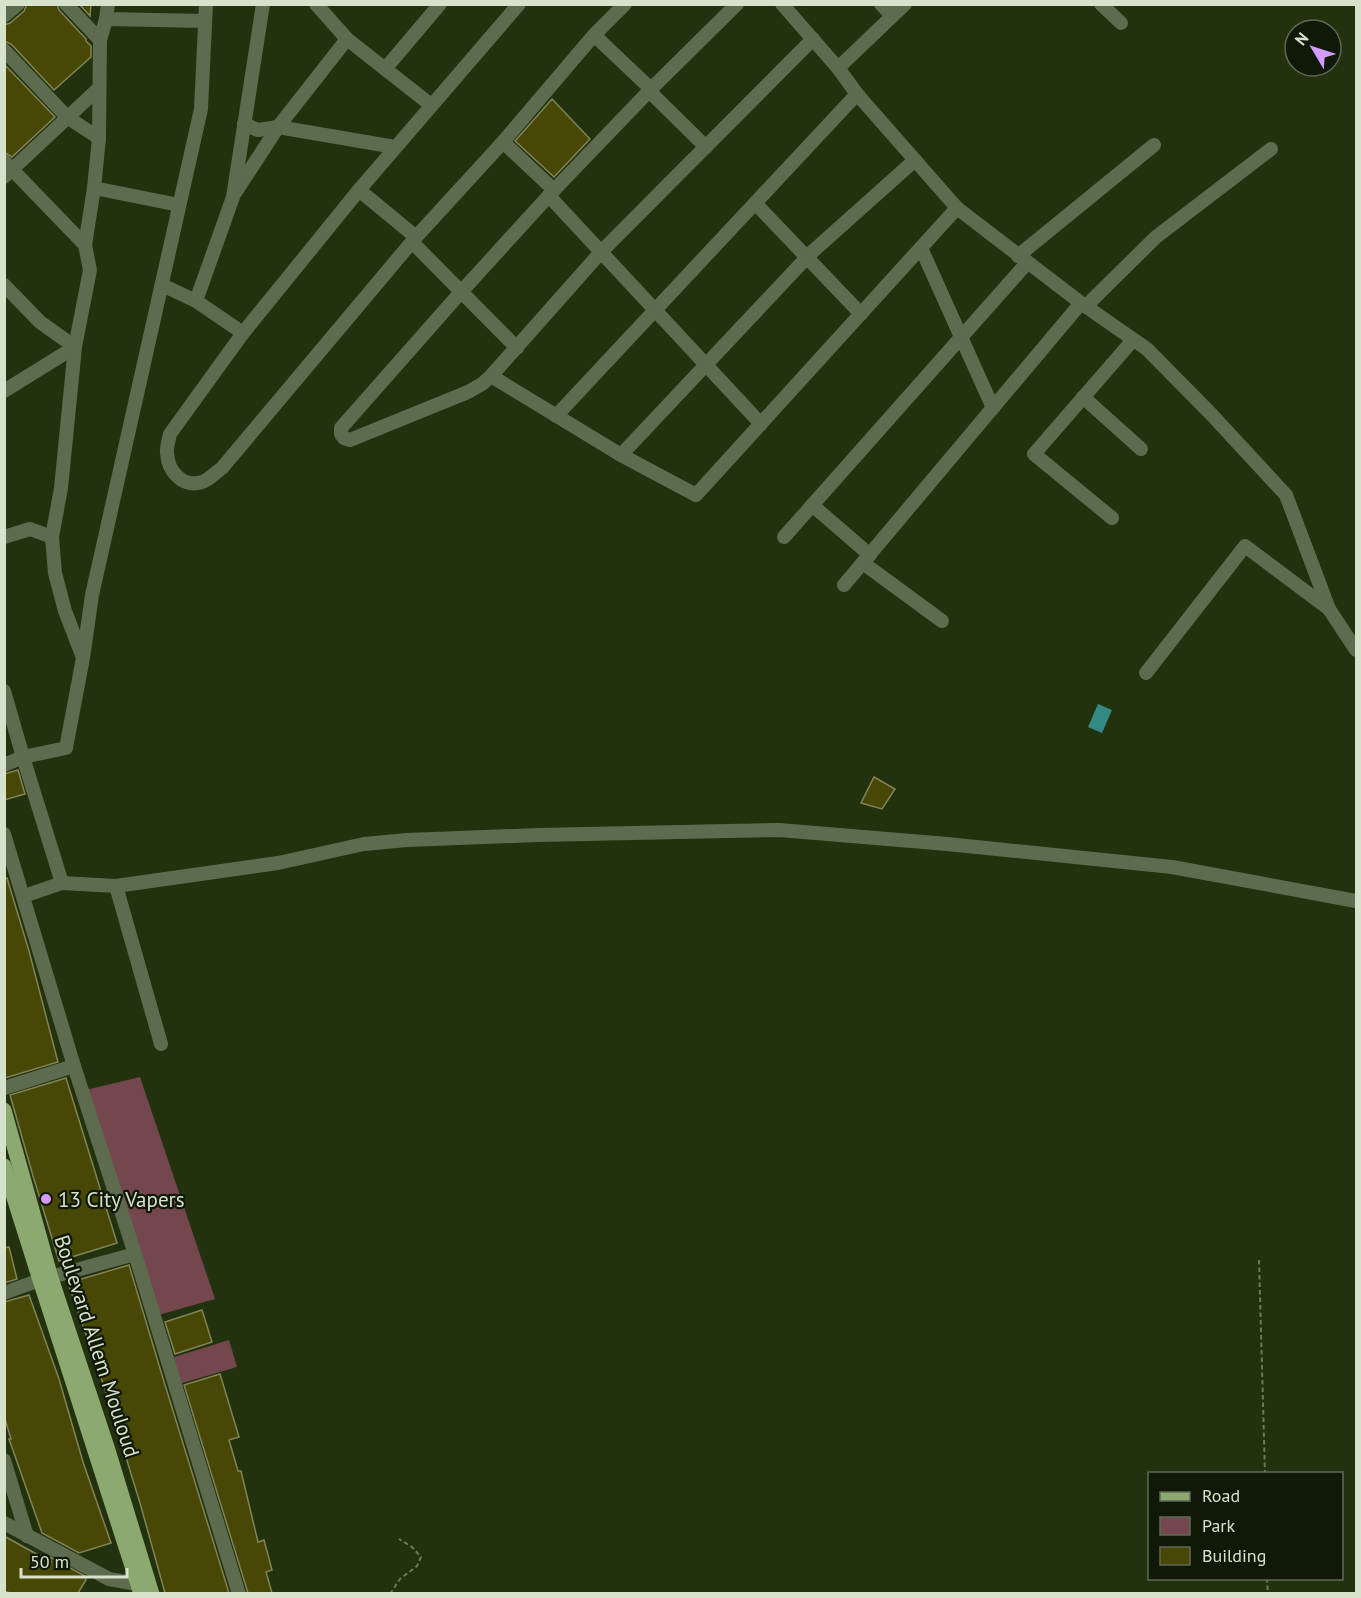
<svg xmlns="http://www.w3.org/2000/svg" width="1361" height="1598" font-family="'PT Sans',sans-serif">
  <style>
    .green { fill: #74474e }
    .water { fill: #338984 }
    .building { fill: #474805; stroke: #828357; stroke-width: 1.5 }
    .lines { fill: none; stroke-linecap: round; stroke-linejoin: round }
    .path { stroke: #6c7a5c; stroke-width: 2; stroke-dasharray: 4.5 3; stroke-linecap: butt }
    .minor { stroke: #5d6b4f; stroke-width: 14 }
    .major { stroke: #8ca96f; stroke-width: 15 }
    .poi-dot { fill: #d39cfc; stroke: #101808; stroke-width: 2 }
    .labels { text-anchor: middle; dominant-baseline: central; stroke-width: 4.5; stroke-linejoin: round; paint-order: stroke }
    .poi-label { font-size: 21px; fill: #d7e2cd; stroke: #101808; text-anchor: start }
    .street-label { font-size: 21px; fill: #d7e2cd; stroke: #101808 }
  </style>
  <rect width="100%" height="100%" fill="#22320e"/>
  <g class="green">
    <path d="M140,1077L215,1299L155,1316L86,1090Z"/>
    <path d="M229,1340L237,1367L179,1384L171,1358Z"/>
  </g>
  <path class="water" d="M1098,704L1112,710L1102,733L1088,727Z"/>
  <g class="building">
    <path d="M27,4H57L59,10L86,39V41L91,46V57L54,90L11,44L4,41V25L10,23L24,11Z"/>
    <path d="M79,4H91L90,16Z"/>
    <path d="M4,64L55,117L12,157L4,152Z"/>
    <path d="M552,99L590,139L554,177L515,141Z"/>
    <path d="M18,770L25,794L4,800V774Z"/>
    <path d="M874,777L895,789L882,809L861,803Z"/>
    <path d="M7,878L29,951L58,1062L5,1078L4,879Z"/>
    <path d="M66,1078L117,1243L59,1261L33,1176L10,1095Z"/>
    <path d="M9,1247L17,1279L4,1283V1248Z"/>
    <path d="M129,1265L162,1375L229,1593H165L140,1503L106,1392L68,1283Z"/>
    <path d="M29,1295L59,1379L83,1462L111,1543L79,1553L42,1533L9,1439H11L4,1416V1302Z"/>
    <path d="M202,1310L212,1342L175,1354L165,1322Z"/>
    <path d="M220,1374L239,1437L229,1440L238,1471H241L258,1542L264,1540L272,1570L266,1572L272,1593H248L184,1385Z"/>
    <path d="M4,1536L51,1562L50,1557L85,1576L86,1580L78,1593H10L4,1591Z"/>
  </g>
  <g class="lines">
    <g class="path">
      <path d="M1259,1260L1265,1474"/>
      <path d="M1267,1578L1268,1594"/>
      <path d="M390,1594L400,1579L417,1566L421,1557L412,1547L399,1539"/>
    </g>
    <g class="minor">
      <path d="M66,4L100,40"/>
      <path d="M316,4L347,39L431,105"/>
      <path d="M519,4L359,190L243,333L170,434C169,440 166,447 167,453C168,472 183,488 202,482C209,480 216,472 222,468L416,237L503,142L594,35L625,4"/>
      <path d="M737,4L651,89L554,190L461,292L341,428V434L344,438L350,440L468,392L482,384L491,376L601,252L813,39"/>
      <path d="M782,4L838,68L905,4"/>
      <path d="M881,4L892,16"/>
      <path d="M1101,4L1121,23"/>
      <path d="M4,16L18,4"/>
      <path d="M106,19L205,21"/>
      <path d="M594,35L651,89"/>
      <path d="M4,50L67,117L99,138"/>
      <path d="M838,68L857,94L957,208L1081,303L1147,349L1212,415L1286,495L1329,609"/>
      <path d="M385,69L440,4"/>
      <path d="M649,91L706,147"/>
      <path d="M244,124L258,130L278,127L395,147"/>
      <path d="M503,142L554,190"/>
      <path d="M4,161L85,245"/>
      <path d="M4,177L99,88"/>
      <path d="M94,188L179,205"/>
      <path d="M359,190L416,237"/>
      <path d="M235,193L278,127L347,39"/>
      <path d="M549,196L761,424"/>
      <path d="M755,203L861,314"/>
      <path d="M412,242L517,348"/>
      <path d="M921,248L993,408"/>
      <path d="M1018,256L1154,145"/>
      <path d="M4,285L40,322L75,347L4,391"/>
      <path d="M162,285L196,301L243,333"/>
      <path d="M196,301L233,197L263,4"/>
      <path d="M1086,306L1156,237L1271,149"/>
      <path d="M491,376L621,455L696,495L957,208"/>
      <path d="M1083,397L1141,449"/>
      <path d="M556,416L857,94"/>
      <path d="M621,455L811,253L915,160"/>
      <path d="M812,505L870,555"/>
      <path d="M1112,518L1034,454L1133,340"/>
      <path d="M4,537L30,529L52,537"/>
      <path d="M784,537L1027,263"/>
      <path d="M863,563L942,621"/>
      <path d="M844,585L1081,303"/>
      <path d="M82,655L65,611L55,573L52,537L61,488L75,347L90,270L85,245L94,188L99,138L100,40L106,19L108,4"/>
      <path d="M1146,673L1245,546L1329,609L1356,650"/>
      <path d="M4,691L23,757L62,883"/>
      <path d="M4,765L23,757L66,748L83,658L92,595L201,109L206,4"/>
      <path d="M4,834L74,1066L135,1254L239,1594"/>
      <path d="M116,886L161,1044"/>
      <path d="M24,896L62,883L116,886L130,884L278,863L364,844L407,840L538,835L779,830L947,844L1172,867L1356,901"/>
      <path d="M4,1088L74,1066"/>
      <path d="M4,1293L40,1280L135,1254"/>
      <path d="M4,1460L27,1536"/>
      <path d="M4,1523L109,1579L137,1584"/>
    </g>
    <g class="major">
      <path d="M4,1110L51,1278L107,1447L152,1594"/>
      <path d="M4,1166L40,1280L141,1594"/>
    </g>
  </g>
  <circle class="poi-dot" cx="46" cy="1199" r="6"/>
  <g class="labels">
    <g class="poi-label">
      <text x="58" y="1199">13 City Vapers</text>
    </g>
    <g class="street-label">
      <text transform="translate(97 1346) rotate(72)">Boulevard Allem Mouloud</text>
    </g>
  </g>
  <rect width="1361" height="1598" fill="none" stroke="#d7e2cd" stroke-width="12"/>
  <rect x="1148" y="1472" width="195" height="108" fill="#101808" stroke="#606957" stroke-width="1.5"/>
  <rect x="1160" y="1492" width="30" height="9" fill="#8ca96f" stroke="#606957" stroke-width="1.5"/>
  <text x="1202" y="1502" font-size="18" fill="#d7e2cd">Road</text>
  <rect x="1160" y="1517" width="30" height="18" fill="#74474e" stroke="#606957" stroke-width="1.5"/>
  <text x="1202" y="1532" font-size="18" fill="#d7e2cd">Park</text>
  <rect x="1160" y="1547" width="30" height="18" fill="#474805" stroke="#606957" stroke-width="1.5"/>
  <text x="1202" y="1562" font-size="18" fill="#d7e2cd">Building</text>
  <g transform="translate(1313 48) rotate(309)"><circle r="28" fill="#101808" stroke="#606957" stroke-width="1.5"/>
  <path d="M0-4.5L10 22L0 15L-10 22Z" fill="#d39cfc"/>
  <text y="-9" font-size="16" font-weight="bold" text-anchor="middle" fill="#d7e2cd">N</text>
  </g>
  <path d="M21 1568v9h106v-9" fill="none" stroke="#d7e2cd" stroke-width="3"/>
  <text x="30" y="1568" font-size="18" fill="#d7e2cd" stroke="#101808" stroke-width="4.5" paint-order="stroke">50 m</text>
</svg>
